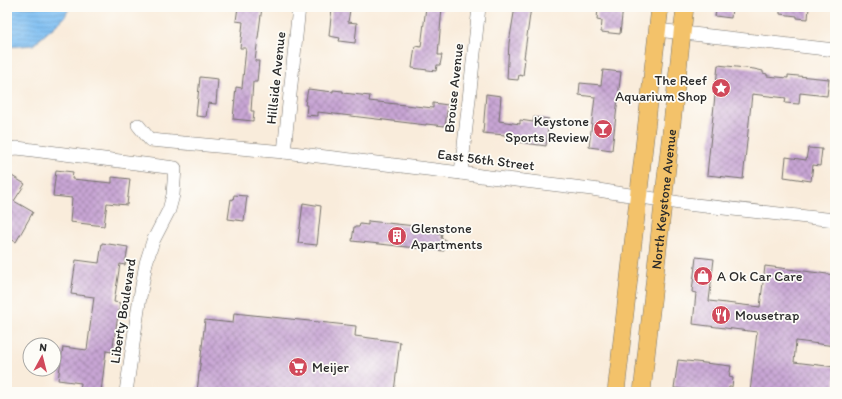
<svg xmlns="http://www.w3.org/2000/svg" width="842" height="399" font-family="Itim,sans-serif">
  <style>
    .water { fill: url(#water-rules); stroke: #54748e }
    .building { fill: url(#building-cross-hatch) }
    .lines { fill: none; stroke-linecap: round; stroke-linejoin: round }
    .minor-casing { stroke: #736f69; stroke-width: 14 }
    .major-casing { stroke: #736f69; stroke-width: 18 }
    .minor { stroke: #fff; stroke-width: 13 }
    .major { stroke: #f3c26a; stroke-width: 17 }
    .labels { text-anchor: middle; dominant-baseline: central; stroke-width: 3.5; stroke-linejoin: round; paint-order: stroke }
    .street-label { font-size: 14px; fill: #2b2b2b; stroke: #fdfcf7 }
    .poi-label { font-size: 14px; fill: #2b2b2b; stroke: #fdfcf7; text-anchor: start }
  </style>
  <defs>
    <pattern id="water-rules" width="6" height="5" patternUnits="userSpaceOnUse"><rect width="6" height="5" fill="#7dbef2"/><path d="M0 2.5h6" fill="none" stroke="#6ca3d0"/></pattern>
    <pattern id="building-cross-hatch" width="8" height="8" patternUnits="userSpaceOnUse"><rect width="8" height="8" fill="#c8a5d4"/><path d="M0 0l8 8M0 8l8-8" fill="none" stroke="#a387ac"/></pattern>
  </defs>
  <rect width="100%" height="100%" fill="#fdfcf7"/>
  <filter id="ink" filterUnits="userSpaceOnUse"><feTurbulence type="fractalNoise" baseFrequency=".025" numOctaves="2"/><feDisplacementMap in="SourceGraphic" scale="8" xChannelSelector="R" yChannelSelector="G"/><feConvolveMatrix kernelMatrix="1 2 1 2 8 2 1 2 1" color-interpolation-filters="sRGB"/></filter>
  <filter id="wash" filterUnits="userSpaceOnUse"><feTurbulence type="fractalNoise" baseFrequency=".012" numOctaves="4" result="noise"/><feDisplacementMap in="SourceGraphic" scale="16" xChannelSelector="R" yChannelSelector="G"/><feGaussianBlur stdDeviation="0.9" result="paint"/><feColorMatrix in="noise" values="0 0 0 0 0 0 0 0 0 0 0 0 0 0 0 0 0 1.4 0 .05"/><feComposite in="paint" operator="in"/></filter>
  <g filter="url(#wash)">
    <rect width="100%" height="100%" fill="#f9ecdb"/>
    <path class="water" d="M7,7H70L64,18L33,45L7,47Z"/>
    <g id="blocks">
      <g class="building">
        <path d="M238,7H262L255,61H259L257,82H253L251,111H254L253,121L233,119L236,87L242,88L246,48H240L243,22L236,21Z"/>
        <path d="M426,7H442L438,55H442L440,65H437L436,71L412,68L415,46L421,47Z"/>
        <path d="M515,7H531L524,58H525L523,76L519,75L518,80L507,79L509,43Z"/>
        <path d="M598,7H623L620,34L601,32L602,21L597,20Z"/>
        <path d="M717,7H732L731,18L715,16Z"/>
        <path d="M780,7H809L808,19L797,18V16L780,14Z"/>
        <path d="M332,8L350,10L348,22L357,23L355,43L339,41L340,38L329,36Z"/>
        <path d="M718,65L754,69L763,71V73L767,74V76L788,78V75L829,79L827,96L800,93L799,104L785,103L786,98L752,94L743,179L707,175Z"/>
        <path d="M603,70L621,72L612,150L589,147L595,97L579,95L580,83L601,85Z"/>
        <path d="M200,77L218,79L216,104L208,103L206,117L196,116Z"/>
        <path d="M308,89L333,92V90L343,91V93L370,96L369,101L433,108V103L448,105L445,126L426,124V125L318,112V116L306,115L307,105H305Z"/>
        <path d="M486,94L501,96L499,121L520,124V120L533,122L534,117L549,119L546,146L511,141V137L505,136V135L483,133Z"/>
        <path d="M808,148L822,149L820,166L813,165L811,181L784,177L786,157L806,160Z"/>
        <path d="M56,170L73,172L72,179L112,183V177L130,179L127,205L107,203L104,226L70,222L72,198L53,196Z"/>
        <path d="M7,173L25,184L14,201L33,212L16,242L7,237Z"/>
        <path d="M234,195L247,196L244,221L228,219L231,199L233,200Z"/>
        <path d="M303,203L321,206L317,245L298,243Z"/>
        <path d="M368,221L434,228V233L442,234L441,238L445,239L444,251L352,241L354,227H359L360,224L368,225Z"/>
        <path d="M102,243L128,247L125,265L120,264L114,302L120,303L112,352L106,351L101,392H80L81,383L58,380L63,347L87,350L94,297L71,294L76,260L99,263Z"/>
        <path d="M696,257L714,259L709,301L760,307L765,266L835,275V346L796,341L794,362L835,367V392H750L757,332L693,324L696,293L692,292Z"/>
        <path d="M234,313L356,326L355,336L400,342L394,392H197L205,320L233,323Z"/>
        <path d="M678,360L731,366L729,377L733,378L732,387H729L728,392H705L674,388Z"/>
      </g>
    </g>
  </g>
  <g filter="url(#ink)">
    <use href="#blocks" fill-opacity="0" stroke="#736f69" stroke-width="1"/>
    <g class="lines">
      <g class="minor-casing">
        <g id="minor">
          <path d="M657,30L835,50"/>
          <path d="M138,125L150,140L284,152L461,173L481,176L592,189L686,204L835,220"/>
          <path d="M7,149L17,148L175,168L173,195L169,210L153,241L146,263L139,303L126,392"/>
          <path d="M284,152L299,7"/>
          <path d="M461,173L479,7"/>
        </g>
      </g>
      <g class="major-casing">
        <g id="major">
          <path d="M616,392L660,7"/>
          <path id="s1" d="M642,392L685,7"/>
        </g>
      </g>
      <use href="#minor" class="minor"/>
      <use href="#major" class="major"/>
    </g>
  </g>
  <defs>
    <g id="sight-disc" transform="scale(1)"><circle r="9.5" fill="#d1495b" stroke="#fdfcf7"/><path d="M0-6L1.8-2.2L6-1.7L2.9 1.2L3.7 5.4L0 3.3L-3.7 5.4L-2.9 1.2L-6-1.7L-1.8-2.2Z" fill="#fff"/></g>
    <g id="bar-disc" transform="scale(1)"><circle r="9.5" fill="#d1495b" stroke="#fdfcf7"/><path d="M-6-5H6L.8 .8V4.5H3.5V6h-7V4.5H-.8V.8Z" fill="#fff"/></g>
    <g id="building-disc" transform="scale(1)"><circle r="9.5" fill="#d1495b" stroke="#fdfcf7"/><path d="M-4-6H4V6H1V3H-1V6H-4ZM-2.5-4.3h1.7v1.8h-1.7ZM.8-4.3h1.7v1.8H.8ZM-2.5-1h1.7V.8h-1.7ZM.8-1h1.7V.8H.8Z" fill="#fff"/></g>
    <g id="shop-disc" transform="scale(1)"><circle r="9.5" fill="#d1495b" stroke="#fdfcf7"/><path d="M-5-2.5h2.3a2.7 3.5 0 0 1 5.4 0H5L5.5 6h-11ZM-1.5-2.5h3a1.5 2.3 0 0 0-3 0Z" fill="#fff"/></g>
    <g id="restaurant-disc" transform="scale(1)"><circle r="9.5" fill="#d1495b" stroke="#fdfcf7"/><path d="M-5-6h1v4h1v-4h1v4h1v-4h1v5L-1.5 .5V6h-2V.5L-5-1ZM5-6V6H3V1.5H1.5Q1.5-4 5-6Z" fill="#fff"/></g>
    <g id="supermarket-disc" transform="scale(1)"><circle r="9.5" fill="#d1495b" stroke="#fdfcf7"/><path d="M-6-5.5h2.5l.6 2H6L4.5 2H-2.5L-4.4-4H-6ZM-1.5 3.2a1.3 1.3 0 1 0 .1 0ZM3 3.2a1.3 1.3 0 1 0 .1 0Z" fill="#fff"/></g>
  </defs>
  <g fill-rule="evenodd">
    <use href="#sight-disc" x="721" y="88"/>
    <use href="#bar-disc" x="603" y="129"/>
    <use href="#building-disc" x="397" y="236"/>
    <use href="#shop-disc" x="703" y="276"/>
    <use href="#restaurant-disc" x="721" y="315"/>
    <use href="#supermarket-disc" x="298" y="367"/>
  </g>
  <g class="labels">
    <g class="street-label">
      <text transform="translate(276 78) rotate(-84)">Hillside Avenue</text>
      <text transform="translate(454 88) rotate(-84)">Brouse Avenue</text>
      <text transform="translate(486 160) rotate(7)">East 56th Street</text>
      <text stroke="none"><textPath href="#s1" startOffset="194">North Keystone Avenue</textPath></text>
      <text transform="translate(123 311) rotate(-81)">Liberty Boulevard</text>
    </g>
    <g class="poi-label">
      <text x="707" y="80" text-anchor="end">The Reef<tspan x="707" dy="16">Aquarium Shop</tspan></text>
      <text x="589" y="121" text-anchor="end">Keystone<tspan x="589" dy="16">Sports Review</tspan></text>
      <text x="411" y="228">Glenstone<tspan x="411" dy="16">Apartments</tspan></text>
      <text x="717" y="276">A Ok Car Care</text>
      <text x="735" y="315">Mousetrap</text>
      <text x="312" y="367">Meijer</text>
    </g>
  </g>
  <rect width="842" height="399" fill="none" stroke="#fdfcf7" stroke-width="24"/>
  <g transform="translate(42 357) rotate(7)"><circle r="19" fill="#fdfcf7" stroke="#a9a8a5"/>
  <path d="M0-3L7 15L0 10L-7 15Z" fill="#d1495b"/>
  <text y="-6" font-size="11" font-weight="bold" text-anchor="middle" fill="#2b2b2b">N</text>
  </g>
</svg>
